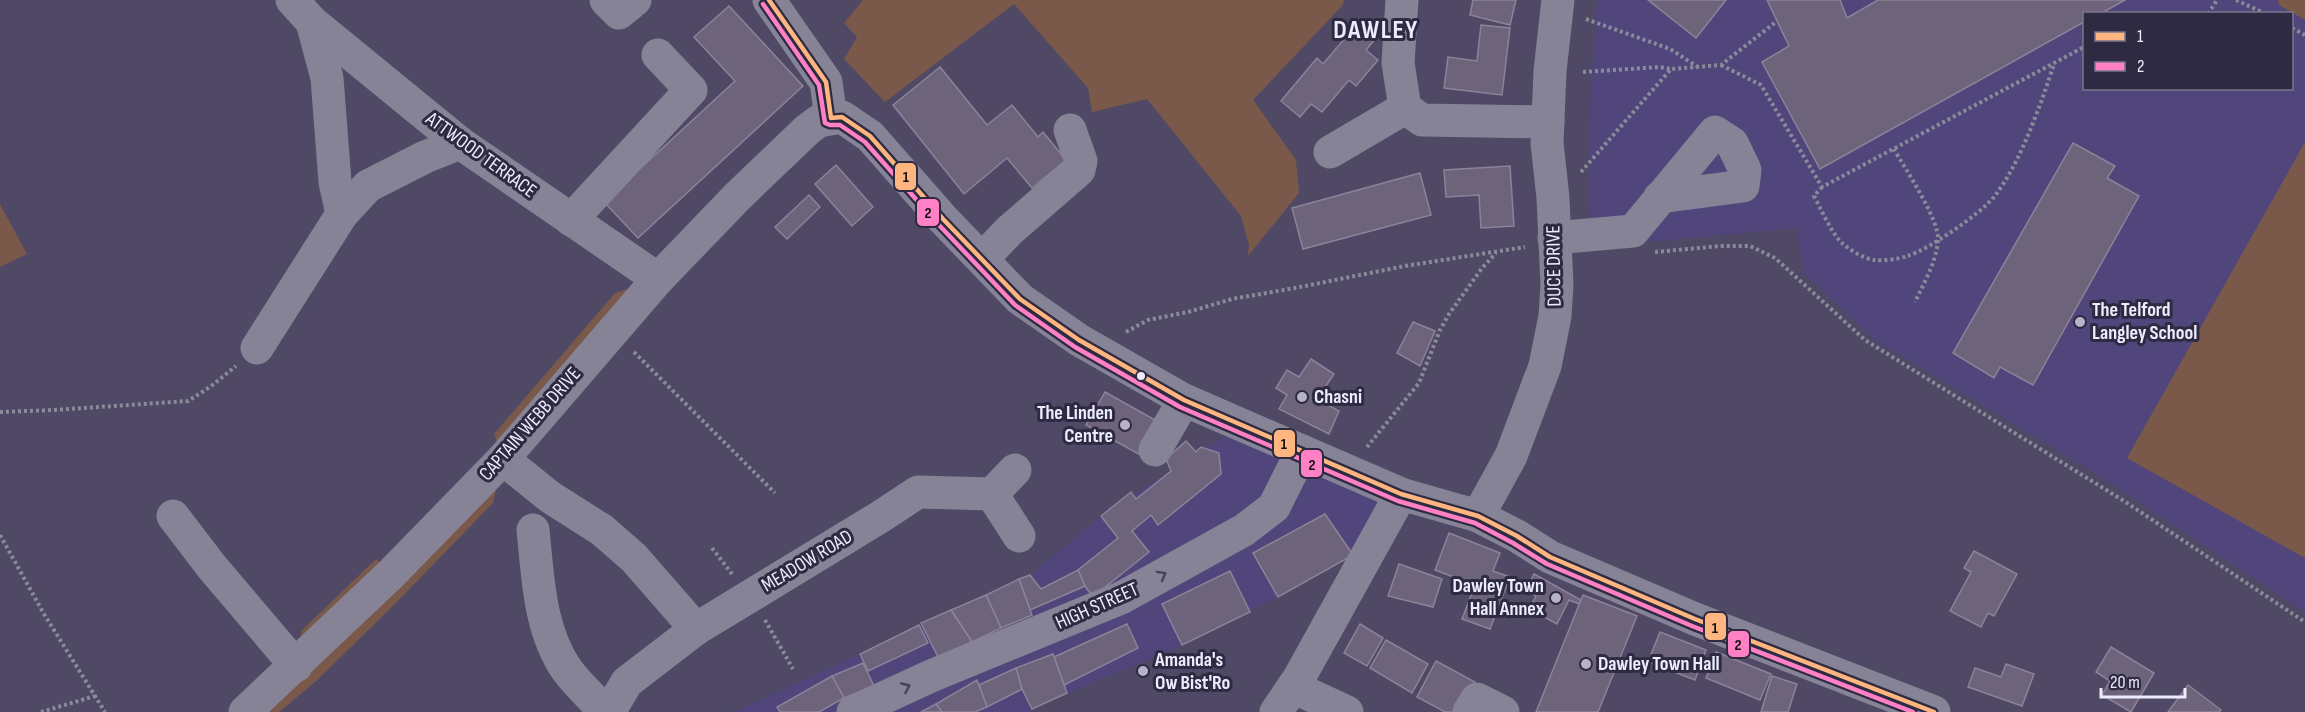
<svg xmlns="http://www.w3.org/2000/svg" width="2305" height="712" font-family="'Sofia Sans Condensed',sans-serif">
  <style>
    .built { fill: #51467b; fill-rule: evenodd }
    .green { fill: #7a594b }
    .building { fill: #6d647c; stroke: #8c839a; stroke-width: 1.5 }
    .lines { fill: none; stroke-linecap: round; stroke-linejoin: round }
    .path { stroke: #8c899a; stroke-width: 4; stroke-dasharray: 3 3; stroke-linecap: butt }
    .minor { stroke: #868397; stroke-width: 33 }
    .bus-1-casing { stroke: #2e2a41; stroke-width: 9 }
    .bus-2-casing { stroke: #2e2a41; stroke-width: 9 }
    .bus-1 { stroke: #ffb580; stroke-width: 4.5 }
    .bus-2 { stroke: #ff80c5; stroke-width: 4.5 }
    .oneway { stroke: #444056 }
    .poi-dot { fill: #b6b2c8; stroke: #2e2a41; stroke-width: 2 }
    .bus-dot { fill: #edebfe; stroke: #2e2a41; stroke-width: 2 }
    .labels { text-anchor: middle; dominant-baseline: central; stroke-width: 6; stroke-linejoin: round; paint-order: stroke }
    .street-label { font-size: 20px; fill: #edebfe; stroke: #2e2a41 }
    .poi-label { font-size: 20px; font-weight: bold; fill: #edebfe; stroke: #2e2a41; text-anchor: start }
    .district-label { font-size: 26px; font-weight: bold; letter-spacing: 1.5px; fill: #edebfe; stroke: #2e2a41 }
    .line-badge { stroke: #2e2a41; stroke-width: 2 }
    .pale-badge-label { font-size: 16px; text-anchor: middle; font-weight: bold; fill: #111 }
  </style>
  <rect width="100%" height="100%" fill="#4f4965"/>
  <g class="built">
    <path d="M1597,0H2278L2279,5L2305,0V612L2098,475L1873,339L1803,272L1797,228L1596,247L1589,207V121ZM2084,14H2292V88H2084Z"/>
    <path d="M1233,431L1397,501L1353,555L1278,597L1182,645L1032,709L1031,712H734L1030,575L1101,516Z"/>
  </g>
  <g class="green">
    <path d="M863,0H1344L1342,6L1253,100L1296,160L1299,193L1248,256L1249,245L1241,216L1147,99L1092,112L1088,88L1014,4L885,102L844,59L857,37L844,23Z"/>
    <path d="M2278,0H2305V20L2279,5Z"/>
    <path d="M2305,142V558L2127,458Z"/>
    <path d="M0,204L27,254L0,267Z"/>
    <path d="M658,279L503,459L493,503L388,611L315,682L279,712H248L296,666L302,630L376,559L391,573L503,459L494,434L615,293Z"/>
  </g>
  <g class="building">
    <path d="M1473,0H1516L1510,25L1470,15Z"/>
    <path d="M1648,0H1726L1696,38Z"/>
    <path d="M1767,0H1840L1847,18L1878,0H2125L2100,14H2084V22L1820,169L1762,62L1789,46Z"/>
    <path d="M729,6L803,86L638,238L604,202L735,81L694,37Z"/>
    <path d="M1358,23L1376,38L1366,50L1378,60L1356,86L1349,80L1322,112L1311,104L1300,117L1281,101L1317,58L1323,64Z"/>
    <path d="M1481,25L1510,28L1502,95L1444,88L1448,57L1477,61Z"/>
    <path d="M940,67L987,125L1012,105L1038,137L1043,132L1066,160L1032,188L1007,158L964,194L893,105Z"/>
    <path d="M2073,143L2115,166L2107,178L2139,196L2033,385L2000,367L1994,378L1953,353Z"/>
    <path d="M836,165L873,207L852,226L815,184Z"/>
    <path d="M1510,166L1514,226L1481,228L1479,195L1446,197L1444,170Z"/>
    <path d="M1420,173L1431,215L1303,249L1292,208Z"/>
    <path d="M809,195L820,207L787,239L775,227Z"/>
    <path d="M1413,322L1435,331L1420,366L1397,353Z"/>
    <path d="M1311,359L1334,374L1317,399L1339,411L1329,434L1279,409L1287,395L1276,388L1287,370L1299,377Z"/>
    <path d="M1105,392L1164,425L1146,458L1086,425Z"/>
    <path d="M1186,441L1196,452L1201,447L1219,453L1221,474L1158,525L1151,515L1132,531L1149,552L1093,597L1085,586L1078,570L1118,538L1101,516L1131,492L1136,499L1171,471L1166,459Z"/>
    <path d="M1325,514L1353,555L1278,597L1253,553Z"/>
    <path d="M1449,533L1500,553L1493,571L1510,577L1490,629L1462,619L1475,585L1435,570Z"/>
    <path d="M1974,551L2017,574L1994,616L1988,613L1981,627L1950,611L1971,572L1964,568Z"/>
    <path d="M1399,564L1442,579L1433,607L1388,596Z"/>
    <path d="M1078,570L1085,586L1030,610L1019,579L1030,575L1041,589Z"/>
    <path d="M1230,571L1250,612L1182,645L1162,604Z"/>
    <path d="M1534,574L1581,600L1579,604L1569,600L1557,624L1529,609L1536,596L1526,590Z"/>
    <path d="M1019,579L1032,615L1001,628L986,595Z"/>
    <path d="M986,595L1001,628L972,642L951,610Z"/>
    <path d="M1583,595L1637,616L1598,712H1536Z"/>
    <path d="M951,610L972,642L938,657L921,623Z"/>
    <path d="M1127,624L1138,648L1064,685L1054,657Z"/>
    <path d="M1360,624L1383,638L1367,666L1344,653Z"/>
    <path d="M919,625L928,643L868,671L860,654Z"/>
    <path d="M1660,632L1706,650L1695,680L1648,662Z"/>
    <path d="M1386,640L1428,664L1412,693L1370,668Z"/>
    <path d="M2111,647L2154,673L2131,712L2102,695L2110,681L2096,672Z"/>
    <path d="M1716,652L1771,674L1760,700L1706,678Z"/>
    <path d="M1053,654L1067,693L1032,709L1022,689L1016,668Z"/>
    <path d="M1436,661L1475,682L1459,712H1445L1417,697Z"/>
    <path d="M863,663L874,686L844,698L832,676Z"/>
    <path d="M2006,664L2034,674L2022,706L1968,687L1975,668L2001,677Z"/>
    <path d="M1016,668L1022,689L987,707L979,685Z"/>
    <path d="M832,676L844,698L819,712H780L777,707Z"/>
    <path d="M1772,676L1797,684L1788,712H1761Z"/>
    <path d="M977,680L987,707L975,712H942L936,704Z"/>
    <path d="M2188,685L2221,710L2219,712H2168Z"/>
    <path d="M936,704L942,712H921Z"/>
  </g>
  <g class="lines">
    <g class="path">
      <path d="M2236,0L2266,14"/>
      <path d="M2208,14L2217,0"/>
      <path d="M1586,19L1670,49L1698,67"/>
      <path d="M2292,28L2305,35"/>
      <path d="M1721,65L1761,85L1822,187L2084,47"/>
      <path d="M1583,72L1660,67L1671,69"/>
      <path d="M1894,149C1905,169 1940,220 1938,241C1936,262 1924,283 1915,302"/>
      <path d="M1581,172L1671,69L1721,65L1777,21"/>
      <path d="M1822,187L1814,196C1821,209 1832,234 1842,243C1850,250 1864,259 1875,260C1883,261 1899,259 1907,256C1928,250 1980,214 1994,197C2020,164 2041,104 2054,64"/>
      <path d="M1655,252L1721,246H1750L1775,258L1865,340L2124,501L2305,622"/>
      <path d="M1126,332L1148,320L1188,312L1232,299L1295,288L1405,266L1525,247"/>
      <path d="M634,352L775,493"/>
      <path d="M0,412L54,410L188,401L210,387L236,366"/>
      <path d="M1367,447L1419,383L1440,330L1449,314L1482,268L1496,253"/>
      <path d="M0,535L44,614L105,712"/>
      <path d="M712,548L732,574"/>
      <path d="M765,620L793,669"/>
      <path d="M41,712L95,696"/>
    </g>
    <g class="minor">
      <path d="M606,0L619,13L635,0"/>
      <path d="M769,0L826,82L831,118"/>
      <path d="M1402,0L1398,63L1405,108L1422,120L1548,122"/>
      <path d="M312,22L460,143L658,279"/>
      <path d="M1330,152L1405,108"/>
      <path d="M342,214L368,186L425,157L460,143"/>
      <path d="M571,220L691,90L658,55"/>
      <path d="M1554,238L1633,231L1715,132L1732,143L1745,170L1743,186L1660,197"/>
      <path d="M982,259L1010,230L1079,170L1081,161L1070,130"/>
      <path d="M257,348L342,214L335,182L327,78L312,22L292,0"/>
      <path d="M1155,450L1184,400"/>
      <path d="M503,459L550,497L602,530L634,558L696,629"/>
      <path d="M992,494L1019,536"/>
      <path d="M173,516L212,567L296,666"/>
      <path d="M1478,516L1511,456L1545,366L1555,316L1557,285L1553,198L1547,143L1550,71L1558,0"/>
      <path d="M533,530C538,577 539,630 567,670C578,685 593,698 605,712"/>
      <path d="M1293,687L1347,712"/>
      <path d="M245,712L391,574L503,459L658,279L738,196L808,129L819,121L842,117L870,136L943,219L1020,299L1079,340L1184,400L1401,494L1478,516L1517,536L1550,557L1695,619L1934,712"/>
      <path d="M609,712L627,682L696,629L880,517L918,492L992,494L1015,470"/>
      <path d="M853,712L931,676L1121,598L1244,530L1274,507L1302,451"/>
      <path d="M1276,712L1299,678L1401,494"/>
      <path d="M1469,712L1477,699L1503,712"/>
    </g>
    <g class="bus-1-casing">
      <path id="bus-1" d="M769,0L826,82L831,118L842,117L870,136L943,219L1020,299L1079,340L1184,400L1401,494L1478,516L1517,536L1550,557L1695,619L1934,712"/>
    </g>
    <g class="bus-2-casing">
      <path id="bus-2" d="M763,4L819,85L825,123L830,125H840L865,142L938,224L1015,305L1075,347L1180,407L1398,501L1475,523L1513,543L1547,564L1692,626L1913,712"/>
    </g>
    <use href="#bus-1" class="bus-1"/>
    <use href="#bus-2" class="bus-2"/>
  </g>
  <defs><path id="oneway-chevron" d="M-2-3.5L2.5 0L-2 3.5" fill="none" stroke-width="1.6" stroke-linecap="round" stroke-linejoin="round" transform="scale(1.5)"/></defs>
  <g class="oneway">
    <use href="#oneway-chevron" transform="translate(1162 575) rotate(-29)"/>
    <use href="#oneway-chevron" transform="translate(906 687) rotate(-24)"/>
  </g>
  <g class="poi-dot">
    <circle cx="2080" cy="322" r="6"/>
    <circle cx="1302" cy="397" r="6"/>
    <circle cx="1125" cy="425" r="6"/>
    <circle cx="1556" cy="598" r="6"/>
    <circle cx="1586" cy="664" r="6"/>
    <circle cx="1143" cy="671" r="6"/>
  </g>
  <circle class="bus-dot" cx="1141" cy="376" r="5"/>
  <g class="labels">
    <g class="street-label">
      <text transform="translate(481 155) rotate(36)">ATTWOOD TERRACE</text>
      <text transform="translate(1554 266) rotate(-91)">DUCE DRIVE</text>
      <text transform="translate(530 424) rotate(-49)">CAPTAIN WEBB DRIVE</text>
      <text transform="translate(807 561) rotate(-31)">MEADOW ROAD</text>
      <text transform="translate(1097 606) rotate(-24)">HIGH STREET</text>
    </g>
    <g class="poi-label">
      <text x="2092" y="310">The Telford<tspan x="2092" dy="23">Langley School</tspan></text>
      <text x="1314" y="397">Chasni</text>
      <text x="1113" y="413" text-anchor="end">The Linden<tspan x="1113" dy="23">Centre</tspan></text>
      <text x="1544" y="586" text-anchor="end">Dawley Town<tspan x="1544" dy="23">Hall Annex</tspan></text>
      <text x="1155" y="660">Amanda's<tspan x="1155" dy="23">Ow Bist'Ro</tspan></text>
      <text x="1598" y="664">Dawley Town Hall</text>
    </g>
    <g class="district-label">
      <text x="1376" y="30">DAWLEY</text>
    </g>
  </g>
  <g class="line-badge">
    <rect x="894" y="162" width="23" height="29" rx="6" fill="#ffb580"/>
    <rect x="916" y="198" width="24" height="29" rx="6" fill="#ff80c5"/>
    <rect x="1273" y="429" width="23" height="29" rx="6" fill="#ffb580"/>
    <rect x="1300" y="449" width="23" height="29" rx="6" fill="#ff80c5"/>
    <rect x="1704" y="612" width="23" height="29" rx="6" fill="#ffb580"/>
    <rect x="1727" y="630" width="23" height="28" rx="6" fill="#ff80c5"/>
  </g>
  <g class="pale-badge-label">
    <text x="906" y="182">1</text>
    <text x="928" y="218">2</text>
    <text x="1284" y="449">1</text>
    <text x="1312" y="470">2</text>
    <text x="1715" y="633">1</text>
    <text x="1738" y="650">2</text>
  </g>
  <rect x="2083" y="12" width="210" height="78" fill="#2e2a41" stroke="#7a778d" stroke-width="1.5"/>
  <rect x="2095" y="32" width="30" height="9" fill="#ffb580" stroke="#7a778d" stroke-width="1.5"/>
  <text x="2137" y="42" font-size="18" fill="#edebfe">1</text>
  <rect x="2095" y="62" width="30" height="9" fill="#ff80c5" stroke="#7a778d" stroke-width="1.5"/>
  <text x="2137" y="72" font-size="18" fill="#edebfe">2</text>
  <path d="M2101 688v9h84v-9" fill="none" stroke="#edebfe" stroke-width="3"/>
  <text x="2110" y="688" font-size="18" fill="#edebfe" stroke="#2e2a41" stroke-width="4.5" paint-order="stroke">20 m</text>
</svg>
